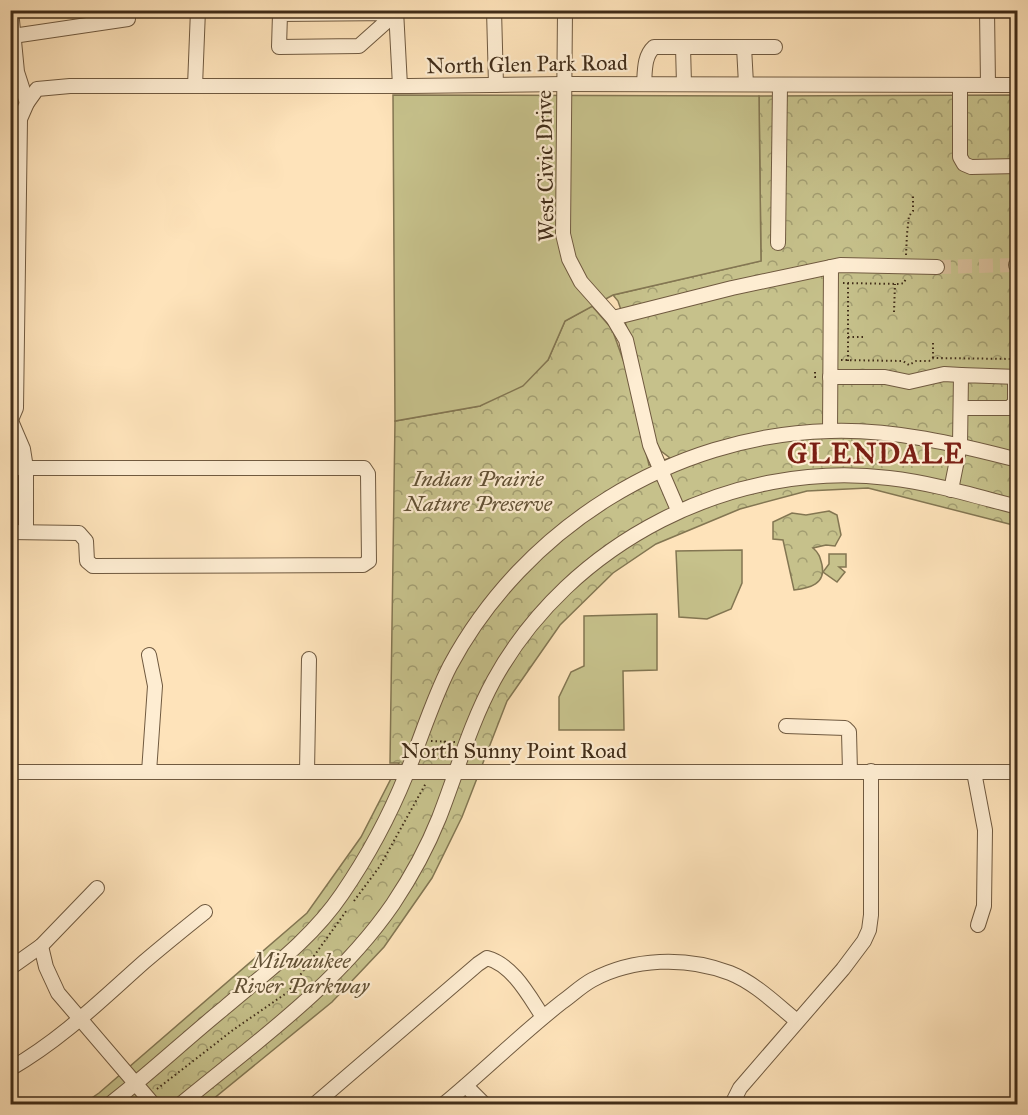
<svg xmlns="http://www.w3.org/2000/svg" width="1028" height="1115" font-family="'IM FELL Great Primer',serif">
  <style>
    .park { fill: url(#park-crowns); stroke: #837652; stroke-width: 1.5 }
    .pitch { fill: #c6c18b; stroke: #837652; stroke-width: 1.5 }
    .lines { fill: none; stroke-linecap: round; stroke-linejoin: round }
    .minor-tunnel { stroke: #d8be9a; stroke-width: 14; stroke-dasharray: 14 7; stroke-linecap: butt }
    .minor-casing { stroke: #705a40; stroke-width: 16 }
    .path { stroke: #402c18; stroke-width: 2; stroke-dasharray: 1.5 3; stroke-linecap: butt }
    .minor { stroke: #feedd2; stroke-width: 14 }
    .labels { text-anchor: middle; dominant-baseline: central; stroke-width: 4.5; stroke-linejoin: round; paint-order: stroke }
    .street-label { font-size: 22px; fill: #402c18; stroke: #feedd2 }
    .park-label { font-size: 22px; font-style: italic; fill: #625135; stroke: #feedd2 }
    .district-label { font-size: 28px; font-weight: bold; letter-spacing: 1.5px; fill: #7a1f14; stroke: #feedd2 }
  </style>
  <defs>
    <pattern id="park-crowns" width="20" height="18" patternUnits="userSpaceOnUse" patternTransform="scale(1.5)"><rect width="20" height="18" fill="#c6c18b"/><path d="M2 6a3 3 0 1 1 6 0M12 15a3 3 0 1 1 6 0" fill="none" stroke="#a29d71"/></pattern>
  </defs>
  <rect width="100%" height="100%" fill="#fee3ba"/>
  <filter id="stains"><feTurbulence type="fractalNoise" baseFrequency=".00333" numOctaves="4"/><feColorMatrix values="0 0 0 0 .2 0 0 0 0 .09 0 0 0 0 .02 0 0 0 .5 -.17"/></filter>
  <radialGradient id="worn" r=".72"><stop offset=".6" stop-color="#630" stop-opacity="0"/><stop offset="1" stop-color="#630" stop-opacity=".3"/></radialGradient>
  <g class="park">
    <path d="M1017,95V526L868,488L807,491L740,509L656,544L613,573L560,625L507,701L462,817L432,878L384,947L332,1002L207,1104H83L99,1093L307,913L361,837L399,763H390L395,421L480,406L548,360L565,321L592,306L612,329L626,368L649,465L670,458L661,451L655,441L637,358L618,301L613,295L761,261L759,96Z"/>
    <path d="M829,511L837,515L841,535L835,546L826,545L813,548C819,553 820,557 822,565C826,584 810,588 794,590L783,540L773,539V522L792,513L806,515Z"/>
  </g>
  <g class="pitch">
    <path d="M393,95L759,96L761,261L613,295L565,321L548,360L523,386L480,406L395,421Z"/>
    <path d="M742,550V583L731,609L707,619L679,617L676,551Z"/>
    <path d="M829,554H846V567H839L845,572L837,582L823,572L829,564Z"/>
    <path d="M657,614V670L623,671L624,730H559V697L571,672L584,666V616Z"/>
  </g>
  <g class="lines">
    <path class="minor-tunnel" d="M937,267L1016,265"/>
    <g class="minor-casing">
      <g id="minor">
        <path d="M11,10L17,72L27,103"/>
        <path d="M396,10L400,86"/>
        <path d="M494,10L496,85"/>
        <path d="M565,10L563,234L569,259L581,282L613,318L626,340L650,445L678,510"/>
        <path d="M987,10L988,85"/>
        <path d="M396,13L359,46L279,47L280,14Z"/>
        <path d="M13,36L128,19V10"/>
        <path d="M683,47L684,84"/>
        <path d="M744,47L746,84"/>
        <path d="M644,84C645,71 644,56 654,47H775"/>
        <path d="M960,85V157L964,164L971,167L1018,166"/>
        <path d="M195,86L198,10"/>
        <path d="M778,243L780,85"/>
        <path d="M1016,265H1018"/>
        <path d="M613,318L732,288L840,265L937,267"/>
        <path d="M830,377H885L909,382L944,374L961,375"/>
        <path d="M961,408H1009L1015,403V377"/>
        <path d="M11,421L23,449L26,468V532"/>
        <path d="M10,422L16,408L20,119L27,103L37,89L70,86H410L565,84L1018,85"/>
        <path d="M830,431L831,267"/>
        <path d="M10,468H364L368,474L369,561L363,565L93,566L87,561L86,541L79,533L10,532"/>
        <path d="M951,490L960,445L961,375L1018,377"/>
        <path d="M149,655L155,686L149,772"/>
        <path d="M786,726L845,728L849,732L850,771"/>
        <path d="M10,772H1018"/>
        <path d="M307,772L309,659"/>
        <path d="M974,772L985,830L984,906L978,925"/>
        <path d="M41,946L46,967L58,993L153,1104"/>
        <path d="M10,968L41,946L97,888"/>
        <path d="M10,1069C62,1039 100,1001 144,962C164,945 185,928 205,912"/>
        <path d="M466,1086L484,1104"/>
        <path d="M110,1104C149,1074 185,1040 223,1009C265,973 311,940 342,894C368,856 389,817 406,775C421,739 432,701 450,666C524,528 672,435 830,431C894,429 956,444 1018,460"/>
        <path d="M181,1104C255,1043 338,984 393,904C411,877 427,848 439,818C457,772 470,724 494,680C570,542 733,459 889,478C933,483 975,496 1018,507"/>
        <path d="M315,1104L478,964L487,958C513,965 529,996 543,1017"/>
        <path d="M444,1104C484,1071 521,1034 562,1002C572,995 581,986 592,980C633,958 686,956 730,973C755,983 776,1004 797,1021"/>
        <path d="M732,1104L740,1088L843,969L864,941L869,930L871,915V771"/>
      </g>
    </g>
    <g class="path">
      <path d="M906,255L907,234L909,216L913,211V196"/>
      <path d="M843,283L900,284L904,283L906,278"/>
      <path d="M894,312L895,284"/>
      <path d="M848,337H863"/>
      <path d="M933,358V340"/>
      <path d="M841,360L903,361L909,365L916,361H929L933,358L1016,359L1017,276"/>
      <path d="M848,361V283"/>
      <path d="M815,372V377H819"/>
      <path d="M431,741L455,742"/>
      <path d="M437,759L445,741"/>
      <path d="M354,901L380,866L426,783"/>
      <path d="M157,1089L233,1030L288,992L347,910"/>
    </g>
    <use href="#minor" class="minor"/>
  </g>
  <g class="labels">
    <g class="street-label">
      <text transform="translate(527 64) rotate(-1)">North Glen Park Road</text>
      <text transform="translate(545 166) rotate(-91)">West Civic Drive</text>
      <text x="514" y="750">North Sunny Point Road</text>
    </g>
    <g class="park-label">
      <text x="478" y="478">Indian Prairie<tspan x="478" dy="25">Nature Preserve</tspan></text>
      <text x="301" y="960">Milwaukee<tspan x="301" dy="25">River Parkway</tspan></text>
    </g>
    <g class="district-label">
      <text x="876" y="453">GLENDALE</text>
    </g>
  </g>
  <rect width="1028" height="1115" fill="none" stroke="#fee3ba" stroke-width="36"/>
  <rect x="12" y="12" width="1004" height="1091" fill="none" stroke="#402c18" stroke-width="3"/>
  <rect x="18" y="18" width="992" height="1079" fill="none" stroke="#402c18" stroke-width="1.5"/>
  <rect width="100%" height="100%" filter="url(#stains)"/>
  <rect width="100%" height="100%" fill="url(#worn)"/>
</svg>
